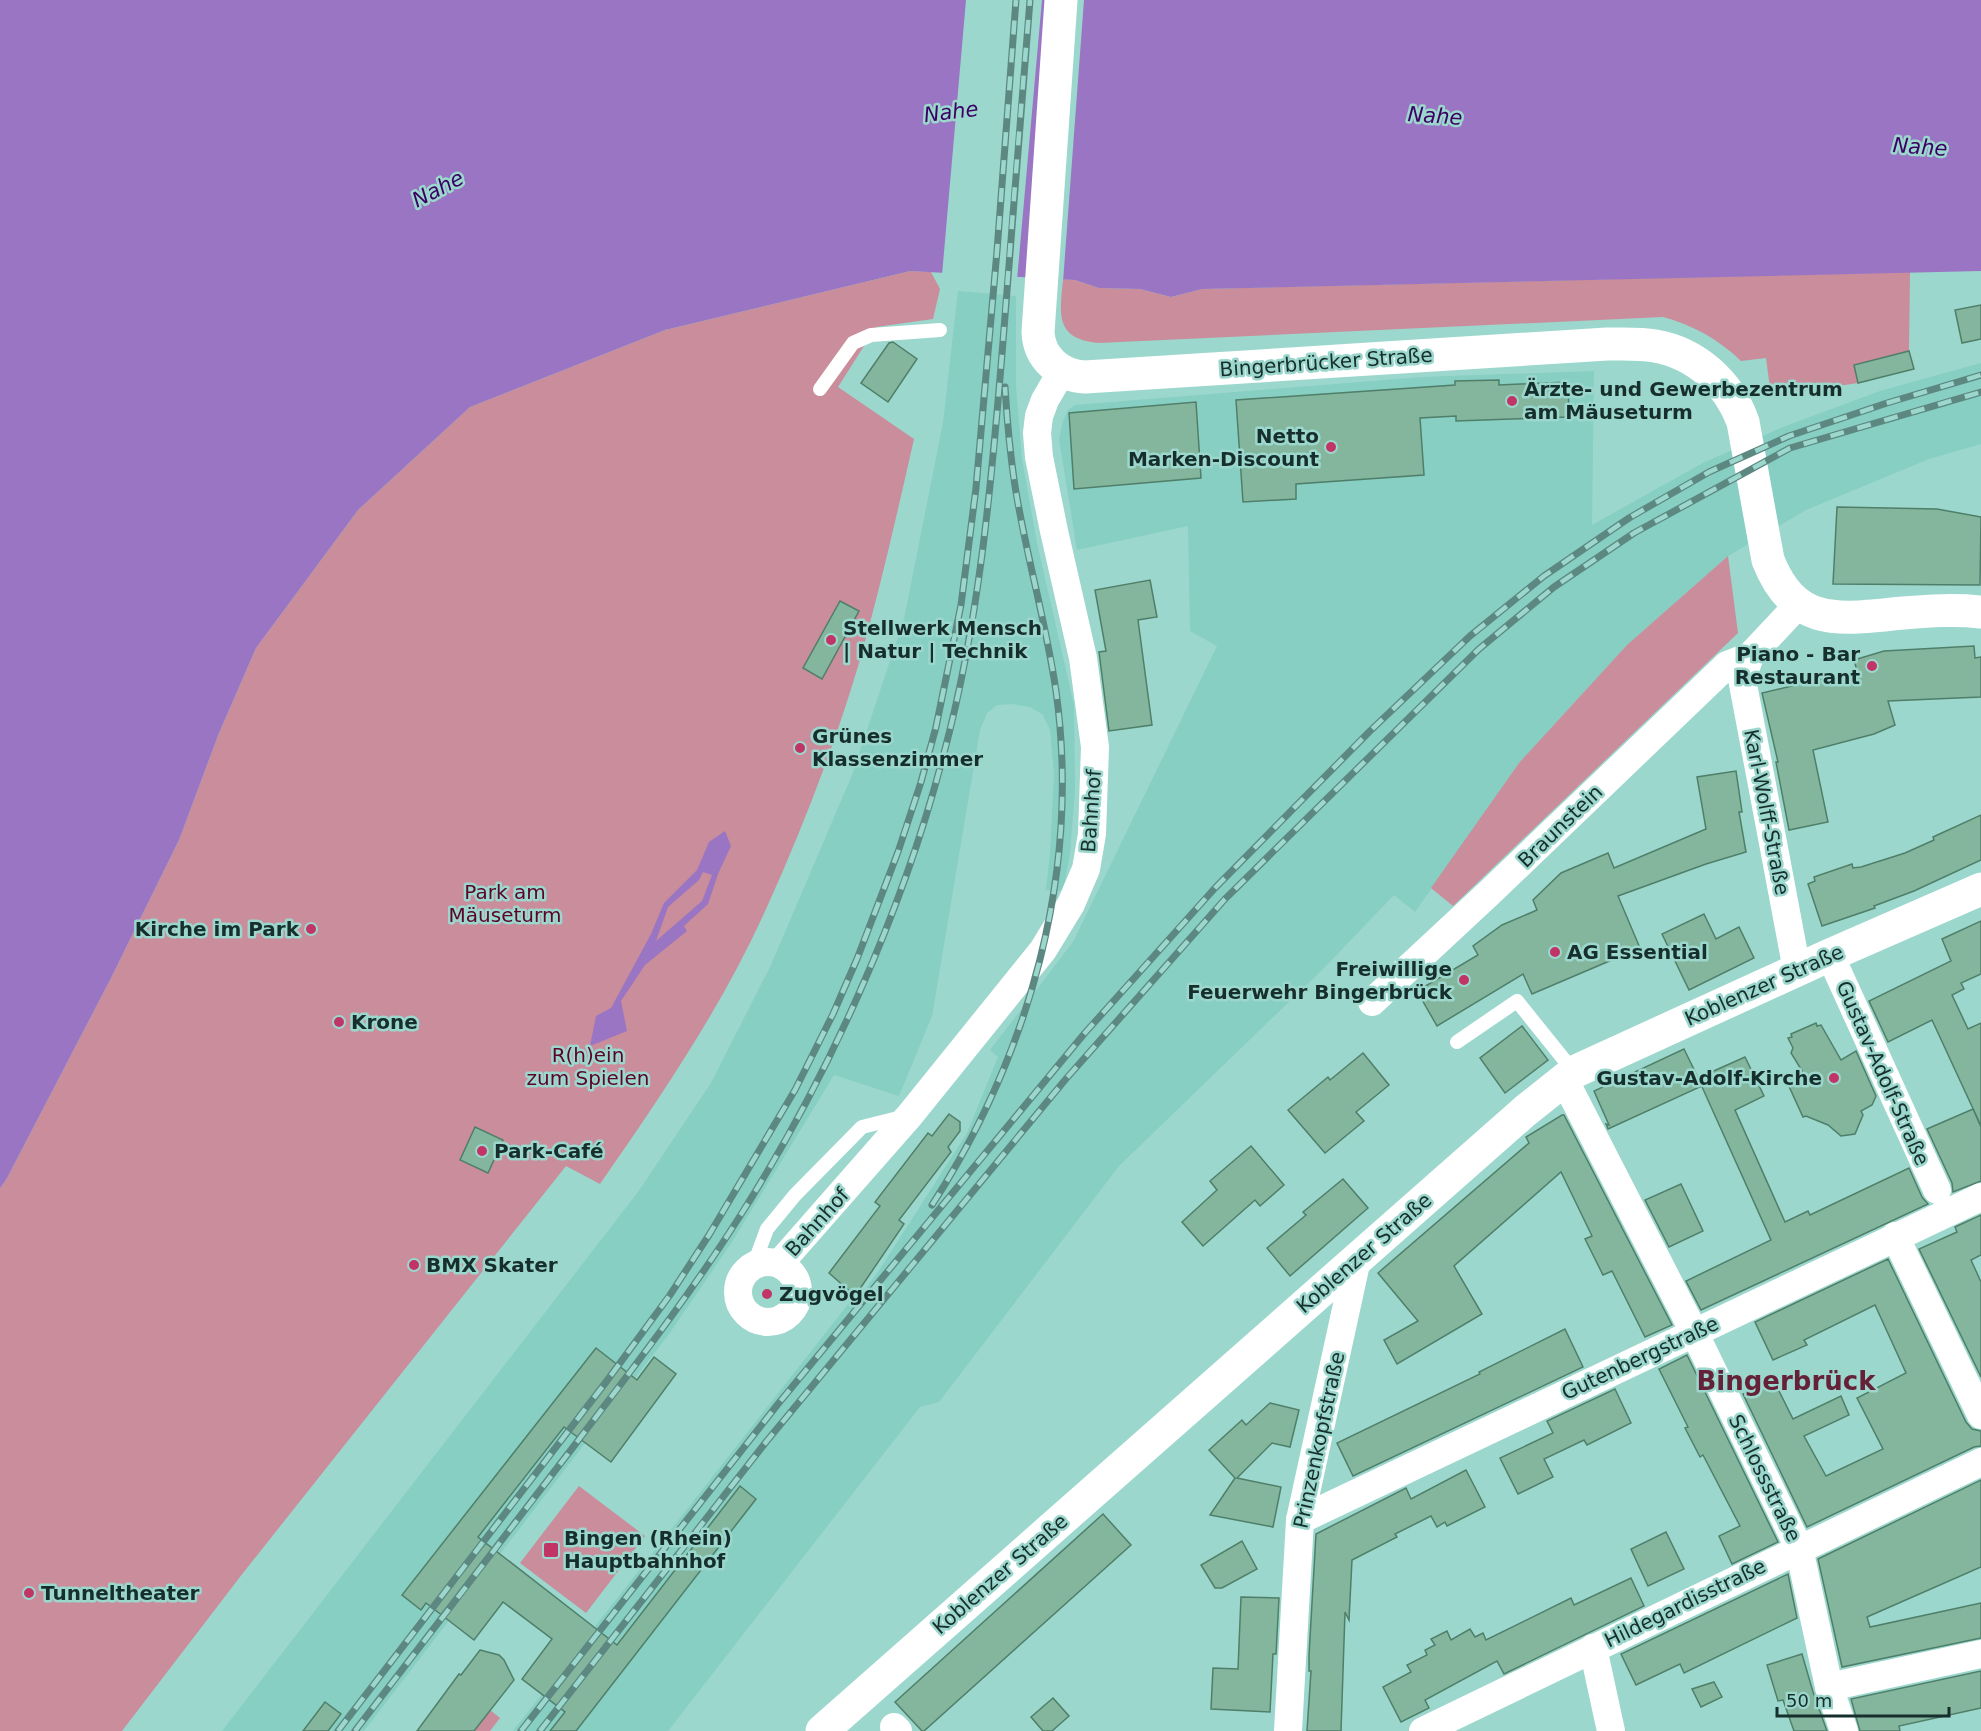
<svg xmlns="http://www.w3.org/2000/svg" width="1981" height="1731" font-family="'DejaVu Sans',sans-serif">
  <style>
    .built { fill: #87cec3 }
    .green { fill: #c98d9b }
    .water { fill: #9975c4; fill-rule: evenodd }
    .pier { fill: #9bd7cd }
    .building { fill: #84b69e; stroke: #4f7f69; stroke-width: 1.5 }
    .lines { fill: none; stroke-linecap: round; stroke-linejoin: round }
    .lane { stroke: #fff; stroke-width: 14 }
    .street { stroke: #fff; stroke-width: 28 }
    .secondary { stroke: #fff; stroke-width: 33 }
    .primary { stroke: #fff; stroke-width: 33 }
    .rail-casing { stroke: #5d8881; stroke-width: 7 }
    .rail { stroke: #9bd7cd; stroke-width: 4.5; stroke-dasharray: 14; stroke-linecap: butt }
    .poi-dot { fill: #c13466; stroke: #9bd7cd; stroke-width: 2 }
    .labels { text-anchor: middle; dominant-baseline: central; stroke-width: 5; stroke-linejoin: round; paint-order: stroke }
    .street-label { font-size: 20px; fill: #172f2c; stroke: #9bd7cd }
    .poi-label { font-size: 20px; font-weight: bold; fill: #172f2c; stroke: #9bd7cd; text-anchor: start }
    .park-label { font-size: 20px; fill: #5d0329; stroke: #9bd7cd }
    .water-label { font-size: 21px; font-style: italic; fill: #3c0065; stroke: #9bd7cd }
    .district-label { font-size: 26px; font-weight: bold; fill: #652137; stroke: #9bd7cd }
  </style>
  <rect width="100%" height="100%" fill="#9bd7cd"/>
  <g class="built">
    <path d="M958,291L1016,296V387L1022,459L1037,543L1074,705L1075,790L1070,853L1063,891L1046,890L1050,854L1054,775L1050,729L1042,714L1030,707L1012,704L997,705L987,713L980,730L932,1016L899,1096L834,1075L732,1242L669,1334L364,1731H222L638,1192L711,1083L771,965L852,775L904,619L943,423Z"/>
    <path d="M1981,363V444L1929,459L1806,510L1728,556L1627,645L1519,763L1415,912L1394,895L1322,970L1119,1166L939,1402L920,1407L668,1731H513L849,1303L854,1305L880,1269L967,1133L998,1057L990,1050L1073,942L1217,646L1190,631L1188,526L1077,550L1059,439L1063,421L1068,410L1075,405L1422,377L1594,371L1592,525L1701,464L1783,427L1880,391Z"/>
  </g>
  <g class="green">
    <path d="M910,271L931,272L940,289L933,319L876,327L838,387L914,439C897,514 880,589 859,663C834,747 802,830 766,909C722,1007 661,1096 600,1184L566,1166L243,1573L122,1731H0V1188L6,1180L111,978L179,840L219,733L256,648L358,510L470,407L665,330Z"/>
    <path d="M1910,272L1909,351L1854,365L1858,383L1771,396L1766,358L1741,361C1718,339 1693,325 1663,317L1098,343C1054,338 1060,314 1063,279L1075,280L1099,288L1140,289L1171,297L1202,289Z"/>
    <path d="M1728,556L1738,633L1453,906L1431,888L1519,763L1627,645Z"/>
    <path d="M579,1486L645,1536L586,1613L520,1563Z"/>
    <path d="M490,1710L500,1718L490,1731H474Z"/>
  </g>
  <g class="water">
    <path d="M0,0H1981V271L1202,289L1171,297L1140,289L1099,288L1075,280L910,271L665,330L470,407L358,510L256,648L219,733L179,840L111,978L6,1180L0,1188Z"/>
    <path d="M725,831L731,846L718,874L708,904L684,926L687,931L645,965L621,1001L627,1031L590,1046L596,1016L611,1008L651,934L664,903L697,870L709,842ZM703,872L712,875L702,901L656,941L668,907L699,880Z"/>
  </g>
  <g class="pier">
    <path d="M966,0H1042L1017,280L942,275Z"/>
    <path d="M1047,0H1084L1063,282L1026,280Z"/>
  </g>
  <g class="building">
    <path d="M1981,305V339L1962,343L1955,310Z"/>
    <path d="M893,342L917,359L888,402L861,383L889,343Z"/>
    <path d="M1909,351L1914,369L1858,383L1854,365Z"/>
    <path d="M1499,380V385L1568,382L1569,417L1456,421V416L1420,418L1424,475L1296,484V499L1243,502L1236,400L1455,385V381Z"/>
    <path d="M1196,402L1201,478L1074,489L1069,413Z"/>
    <path d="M1837,507L1937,509L1981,517L1980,585L1833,584Z"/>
    <path d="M1150,580L1157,617L1138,620L1152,725L1109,731L1099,652L1106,651L1095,590Z"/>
    <path d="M840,601L859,611L822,679L803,668Z"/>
    <path d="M1974,646L1975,658L1981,657V697L1888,701L1895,725L1874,734L1813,750L1828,822L1789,830L1776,762H1778L1762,693L1857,671L1854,660L1884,651Z"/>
    <path d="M1736,771L1742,812H1739L1746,852L1706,864L1618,896L1640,948L1532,994L1523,974L1437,1026L1417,991L1478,955L1473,946L1502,925L1537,910L1533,900L1561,873L1608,853L1614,868L1706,829L1697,777Z"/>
    <path d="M1981,815V860L1914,891L1874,906L1875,908L1822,926L1808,884L1815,881L1814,877L1852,864L1853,868L1861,867L1905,853L1934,840L1933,837Z"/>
    <path d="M1704,914L1716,939L1739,927L1754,958L1689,990L1662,934Z"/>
    <path d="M1981,921V974L1961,983L1964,989L1952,995L1968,1029L1981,1023V1126L1932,1020L1888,1042L1869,1001L1951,961L1942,939Z"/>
    <path d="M1816,1023L1817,1026L1821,1025L1841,1060L1856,1051L1876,1096L1872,1105L1861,1111L1863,1115L1855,1134L1841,1136L1828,1125L1806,1116L1803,1117L1787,1082L1804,1074L1791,1053L1793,1048L1788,1038L1792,1037L1791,1034Z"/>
    <path d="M1522,1026L1548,1060L1505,1093L1480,1058Z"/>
    <path d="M1684,1049L1702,1086L1608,1129L1606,1124L1609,1125L1594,1091Z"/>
    <path d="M1363,1053L1389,1085L1356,1112L1364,1121L1325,1153L1288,1110L1328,1077L1330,1080Z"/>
    <path d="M1745,1057L1764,1096L1735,1110L1785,1222L1808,1211L1810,1215L1909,1168L1922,1197L1928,1204L1701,1310L1686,1281L1771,1240L1698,1078Z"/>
    <path d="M1973,1109L1981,1127V1181L1953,1192L1952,1183L1927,1129Z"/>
    <path d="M949,1114L960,1122V1131L948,1147L951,1152L899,1220L904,1224L855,1296L829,1273L880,1206L875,1202L928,1133L932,1136Z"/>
    <path d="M1562,1115H1564L1672,1325L1645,1337L1612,1271L1603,1275L1585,1239L1592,1236L1561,1172L1454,1266L1482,1314L1397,1364L1384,1340L1418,1321L1378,1273L1529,1143L1526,1137Z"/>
    <path d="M475,1127L503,1140L488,1173L460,1160Z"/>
    <path d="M1251,1146L1284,1185L1260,1206L1255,1200L1203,1246L1182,1222L1217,1190L1210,1181Z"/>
    <path d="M1343,1179L1368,1208L1290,1276L1267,1248L1306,1215L1303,1212Z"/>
    <path d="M1681,1184L1703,1231L1669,1247L1645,1200Z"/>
    <path d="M1981,1215V1255L1971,1260L1981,1282V1377L1919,1249L1957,1232L1955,1227Z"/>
    <path d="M1888,1259L1966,1422L1972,1429L1981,1431V1446L1974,1447L1807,1527L1743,1394L1773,1379L1793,1419L1841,1396L1849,1415L1804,1436L1826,1476L1883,1449L1857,1398L1906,1373L1875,1305L1804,1340L1807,1345L1773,1360L1755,1322Z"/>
    <path d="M1565,1329L1583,1367L1353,1476L1337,1443L1480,1374L1479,1372Z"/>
    <path d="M596,1348L637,1380L654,1357L676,1374L611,1462L564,1427L478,1537L617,1645L740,1486L756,1499L576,1731H550L565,1712L522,1679L552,1639L503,1602L474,1640L426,1603L421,1610L402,1595Z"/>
    <path d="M1687,1355L1778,1542L1732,1564L1719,1536L1740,1526L1703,1455L1700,1457L1685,1428L1688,1427L1659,1369Z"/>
    <path d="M1615,1389L1631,1423L1587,1445L1584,1440L1544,1459L1553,1477L1518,1494L1500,1458L1553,1433L1547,1421Z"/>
    <path d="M1270,1403L1299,1410L1290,1447L1272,1443L1237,1478L1281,1487L1273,1527L1210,1515L1235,1478L1209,1450L1242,1420L1246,1425Z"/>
    <path d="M1466,1470L1485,1507L1447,1526L1445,1522L1437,1527L1431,1516L1395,1534L1397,1537L1352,1560L1349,1620L1345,1612L1341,1731H1307L1311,1671H1309V1655L1316,1534L1406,1488L1411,1499Z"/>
    <path d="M1981,1480V1567L1867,1617L1870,1627L1981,1603V1638L1842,1667L1818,1559Z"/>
    <path d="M1103,1514L1131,1545L924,1731H922L895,1702Z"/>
    <path d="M1666,1532L1684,1569L1648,1586L1631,1549Z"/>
    <path d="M1242,1541L1257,1569L1222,1588H1215L1201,1565Z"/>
    <path d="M1788,1574L1797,1618L1684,1673L1680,1664L1636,1685L1621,1654Z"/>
    <path d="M1631,1578L1644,1606L1504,1674L1497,1661L1425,1700L1429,1708L1401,1722L1383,1687L1411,1672L1407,1665L1427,1655L1425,1650L1435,1645L1431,1639L1447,1631L1451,1640L1470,1629L1475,1637L1483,1633L1486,1640L1571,1598L1574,1605Z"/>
    <path d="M1241,1597L1279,1598L1276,1654H1273L1270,1712L1211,1709L1213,1668L1238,1669Z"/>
    <path d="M480,1650L499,1655L504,1660L514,1680L474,1731H417L459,1674L461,1675Z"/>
    <path d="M1802,1654L1813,1692L1827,1731H1794L1783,1700L1778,1701L1767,1665Z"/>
    <path d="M1981,1671V1708L1899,1726L1900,1731H1860L1851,1699Z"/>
    <path d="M1714,1682L1722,1697L1701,1707L1692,1689Z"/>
    <path d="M1053,1698L1069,1716L1052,1731H1043L1031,1717Z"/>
    <path d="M325,1702L341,1714L328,1731H303Z"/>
  </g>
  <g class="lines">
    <g class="lane">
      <path d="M820,389L853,343L871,335L940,330"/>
      <path d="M1457,1042L1517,1001L1574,1072"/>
      <path d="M754,1264L767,1229L795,1195L862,1127L902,1117"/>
    </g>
    <g class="street">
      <path d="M1750,656L1742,679L1797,970"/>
      <path d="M1830,955L1937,1190"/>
      <path d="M1372,1002L1488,894L1727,665L1750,656L1799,604"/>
      <path d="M1564,1079L1694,1332L1799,1548L1829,1687L1844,1731"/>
      <path d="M1895,1236L1981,1415"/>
      <circle cx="768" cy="1292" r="30"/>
      <path d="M780,1263L910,1115L1043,950L1071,904L1086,869L1092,834L1095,747L1083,658L1054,531L1039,457L1037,433L1039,416L1045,400L1062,371"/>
      <path d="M1300,1520L1981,1197"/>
      <path d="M1593,1648L1611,1731"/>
      <path d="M1829,1687L1981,1654"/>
      <path d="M894,1727L898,1731"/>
      <path d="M1288,1731L1300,1520L1357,1259"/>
      <path d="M1423,1731L1981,1462"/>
    </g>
    <path class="secondary" d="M1061,0L1038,332C1039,358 1060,376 1085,377L1607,344C1623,344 1639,343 1655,346C1696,353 1729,383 1743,422L1768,560C1795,629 1841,619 1903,613C1929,611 1955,609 1981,612"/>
    <path class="primary" d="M822,1731L1525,1111L1574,1072L1830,955L1981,889"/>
    <g class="rail-casing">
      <g id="rail">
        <path d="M932,1205C1030,1053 1081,872 1056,691C1046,622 1026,555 1015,486C1010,453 1007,420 1005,387"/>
        <path d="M338,1731L606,1382L670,1295L709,1235L795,1090L833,1014L857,959L898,852L921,782L936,727L961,605L976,488L997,251L1016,0"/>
        <path d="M355,1731C429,1635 503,1539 577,1442C633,1368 690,1295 740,1216C828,1078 903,911 944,753C979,622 991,488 1002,354C1011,236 1020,118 1030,0"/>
        <path d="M521,1731L778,1404L1084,1034L1215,888L1369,732L1470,636L1544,576L1629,518L1709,472L1789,436L1887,403L1981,375"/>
        <path d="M540,1731L766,1442L1065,1080L1225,899L1479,649L1554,587L1634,533L1790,448L1981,392"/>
      </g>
    </g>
    <use href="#rail" class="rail"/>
  </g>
  <g class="poi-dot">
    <circle cx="1512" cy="401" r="6"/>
    <circle cx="1331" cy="447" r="6"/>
    <circle cx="831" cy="640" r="6"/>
    <circle cx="1872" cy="666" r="6"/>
    <circle cx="800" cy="748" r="6"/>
    <circle cx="311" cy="929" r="6"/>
    <circle cx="1555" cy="952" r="6"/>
    <circle cx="1464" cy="980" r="6"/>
    <circle cx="339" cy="1022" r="6"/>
    <circle cx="1834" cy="1078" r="6"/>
    <circle cx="482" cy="1151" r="6"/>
    <circle cx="414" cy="1265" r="6"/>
    <circle cx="767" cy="1294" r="6"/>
    <rect x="543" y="1542" width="16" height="16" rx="3"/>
    <circle cx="29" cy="1593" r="6"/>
  </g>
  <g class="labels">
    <g class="street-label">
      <text transform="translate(1326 362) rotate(-4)">Bingerbrücker Straße</text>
      <text transform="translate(1091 811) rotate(-86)">Bahnhof</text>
      <text transform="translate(1767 812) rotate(79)">Karl-Wolff-Straße</text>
      <text transform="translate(1560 826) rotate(-44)">Braunstein</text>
      <text transform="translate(1764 985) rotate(-24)">Koblenzer Straße</text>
      <text transform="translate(1883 1073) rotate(66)">Gustav-Adolf-Straße</text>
      <text transform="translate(817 1222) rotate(-48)">Bahnhof</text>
      <text transform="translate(1364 1253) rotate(-41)">Koblenzer Straße</text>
      <text transform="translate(1640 1358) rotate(-25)">Gutenbergstraße</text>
      <text transform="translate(1319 1440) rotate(-78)">Prinzenkopfstraße</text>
      <text transform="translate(1765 1478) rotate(64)">Schlossstraße</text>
      <text transform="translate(1000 1574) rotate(-41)">Koblenzer Straße</text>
      <text transform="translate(1685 1603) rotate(-26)">Hildegardisstraße</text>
    </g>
    <g class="poi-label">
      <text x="1524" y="389">Ärzte- und Gewerbezentrum<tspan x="1524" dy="23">am Mäuseturm</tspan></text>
      <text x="1319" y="436" text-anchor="end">Netto<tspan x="1319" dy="23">Marken-Discount</tspan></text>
      <text x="843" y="628">Stellwerk Mensch<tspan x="843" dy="23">| Natur | Technik</tspan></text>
      <text x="1860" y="654" text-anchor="end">Piano - Bar<tspan x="1860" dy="23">Restaurant</tspan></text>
      <text x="812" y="736">Grünes<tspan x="812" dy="23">Klassenzimmer</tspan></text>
      <text x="299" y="929" text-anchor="end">Kirche im Park</text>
      <text x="1567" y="952">AG Essential</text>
      <text x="1452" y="969" text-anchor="end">Freiwillige<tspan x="1452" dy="23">Feuerwehr Bingerbrück</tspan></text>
      <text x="351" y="1022">Krone</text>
      <text x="1822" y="1078" text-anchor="end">Gustav-Adolf-Kirche</text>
      <text x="494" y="1151">Park-Café</text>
      <text x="426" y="1265">BMX Skater</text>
      <text x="779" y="1294">Zugvögel</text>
      <text x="564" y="1538">Bingen (Rhein)<tspan x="564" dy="23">Hauptbahnhof</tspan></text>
      <text x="41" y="1593">Tunneltheater</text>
    </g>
    <g class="park-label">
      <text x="505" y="892">Park am<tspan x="505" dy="23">Mäuseturm</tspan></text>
      <text x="588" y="1055">R(h)ein<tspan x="588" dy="23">zum Spielen</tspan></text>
    </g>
    <g class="water-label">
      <text transform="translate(951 112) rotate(-7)">Nahe</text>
      <text transform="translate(1435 116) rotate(4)">Nahe</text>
      <text transform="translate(1920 147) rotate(4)">Nahe</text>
      <text transform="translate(438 189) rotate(-28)">Nahe</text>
    </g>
    <g class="district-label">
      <text x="1786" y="1381">Bingerbrück</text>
    </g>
  </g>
  <path d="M1777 1707v9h172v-9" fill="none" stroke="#172f2c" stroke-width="3"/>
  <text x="1786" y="1707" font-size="18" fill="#172f2c" stroke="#9bd7cd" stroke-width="4.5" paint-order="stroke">50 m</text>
</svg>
